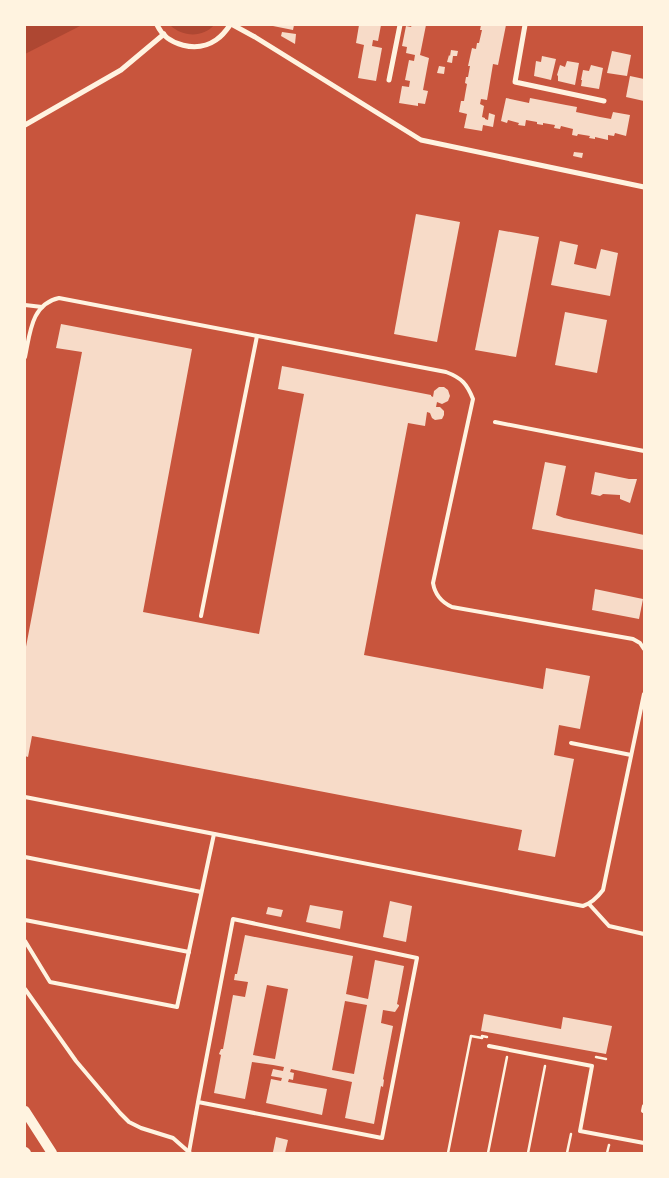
<svg xmlns="http://www.w3.org/2000/svg" width="669" height="1178" font-family="Rubik,sans-serif">
  <style>
    .green { fill: #ae4732 }
    .building { fill: #f7dbc8; fill-rule: evenodd }
    .lines { fill: none; stroke-linecap: round; stroke-linejoin: round }
    .path { stroke: #fff3e0; stroke-width: 2.5 }
    .service { stroke: #fff3e0; stroke-width: 4 }
    .minor { stroke: #fff3e0; stroke-width: 5 }
    .secondary { stroke: #fff3e0; stroke-width: 10 }
  </style>
  <rect width="100%" height="100%" fill="#c8553d"/>
  <g class="green">
    <path d="M25,25H82L25,54Z"/>
    <path d="M170,25H214C203,38 182,37 170,25Z"/>
  </g>
  <g class="building">
    <path d="M273,25H294L293,30L273,26Z"/>
    <path d="M359,25H381L378,41L373,40L372,46L382,48L376,81L358,78L364,45L356,43Z"/>
    <path d="M412,25H426L420,55L429,58L423,90L428,91L425,104L418,103V106L399,103L402,86L409,87L410,81L405,80L409,60L414,61L415,55L406,53L407,47L402,46L406,26L411,27Z"/>
    <path d="M481,25H506L498,65L493,64L487,100L481,99L480,104L484,106L482,117L485,118V119L488,120L489,113L495,115L493,127L483,125L482,131L464,128L467,114L459,112L461,101H464L465,95L467,84L465,83L466,77H468L470,66H468L472,48L476,49L477,43H479L482,30H480Z"/>
    <path d="M282,32L296,34L295,44L281,36Z"/>
    <path d="M451,50L458,51L457,56H453L452,63L447,62L449,55L450,56Z"/>
    <path d="M612,51L631,55L627,76L607,73Z"/>
    <path d="M542,56L556,59L551,80L534,76L536,61L541,62Z"/>
    <path d="M567,61L579,63L575,85L558,81V76L557,75L560,65L565,67Z"/>
    <path d="M591,65L603,68L599,89L581,86L582,80H581L583,70L589,71Z"/>
    <path d="M439,66L445,67L444,74L437,73Z"/>
    <path d="M630,76L644,79V101L626,97Z"/>
    <path d="M506,98L529,103L530,98L566,105L577,107L576,112L600,117L611,119L613,112L630,115L626,136L615,133L614,136L608,135V140L595,137V139L589,138L590,136L578,134L577,136L572,135L573,129L561,126L560,129L554,128L555,125L543,123V125L537,124V122L526,120L525,126L518,125L519,123L508,120L507,123L501,121Z"/>
    <path d="M574,152L583,153L582,158L573,156Z"/>
    <path d="M416,214L460,222L437,342L394,334Z"/>
    <path d="M499,230L539,237L516,357L475,350Z"/>
    <path d="M560,241L578,245L574,264L596,269L601,249L618,253L610,296L551,285Z"/>
    <path d="M565,312L607,320L597,373L555,365Z"/>
    <path d="M61,324L192,349L143,612L259,634L304,394L278,389L282,366L431,395V396L433,397L434,391L439,387H444L448,390L450,396L448,401L442,404L437,402L436,407H440L444,411V415L442,419L435,420L432,418L430,413L427,412L425,426L408,423L364,655L543,689L546,668L590,676L580,729L559,725L554,755L574,759L555,857L518,850L522,830L32,736L28,757L25,756V652L82,352L56,348Z"/>
    <path d="M545,462L566,466L556,515L564,518L644,535V550L532,529Z"/>
    <path d="M595,472L629,479H637L630,503L620,499V495L603,494L600,496L591,494Z"/>
    <path d="M595,589L643,599L639,619L592,610Z"/>
    <path d="M390,901L412,906L406,942L383,937Z"/>
    <path d="M310,905L343,911L340,929L306,922Z"/>
    <path d="M268,907L283,910L281,917L266,914Z"/>
    <path d="M245,935L353,956L346,994L368,999L375,960L404,966L397,1004L399,1005V1006L395,1012L383,1010L381,1023L393,1026L383,1079L384,1080L383,1087L381,1086L374,1124L345,1118L352,1082L291,1069L290,1072L294,1073L293,1080L289,1079L288,1082L327,1089L322,1115L266,1103L271,1079L281,1081L282,1078L271,1076L273,1069L283,1071L284,1067L273,1065L252,1062L245,1099L214,1093L221,1055L219,1054L221,1049H223L233,995L245,997L248,982L234,980L235,974H237ZM267,985L288,989L275,1059L253,1055ZM345,1001L367,1005L354,1074L332,1070Z"/>
    <path d="M484,1014L561,1029L563,1017L612,1026L606,1054L481,1031Z"/>
    <path d="M276,1137L288,1140L285,1153L273,1152Z"/>
  </g>
  <g class="lines">
    <g class="path">
      <path d="M596,1057L606,1059"/>
      <path d="M448,1153L471,1036L482,1038V1036L487,1037"/>
      <path d="M488,1153L507,1057"/>
      <path d="M528,1153L545,1066"/>
      <path d="M567,1153L571,1134"/>
      <path d="M607,1153L609,1145"/>
    </g>
    <g class="service">
      <path d="M25,305L42,307"/>
      <path d="M25,357C30,334 31,304 59,298L446,372C462,378 467,384 473,399L433,583C435,595 441,602 452,607L633,639L640,643L644,649"/>
      <path d="M495,422L644,451"/>
      <path d="M201,616L257,336"/>
      <path d="M571,743L631,755"/>
      <path d="M25,797L583,906C592,903 597,898 603,890L644,694"/>
      <path d="M25,857L201,892"/>
      <path d="M589,904L609,926L644,934"/>
      <path d="M25,920L189,952"/>
      <path d="M25,941L50,982L177,1007L214,834"/>
      <path d="M25,989L76,1061L120,1113L129,1122L141,1128L173,1138L190,1153"/>
      <path d="M489,1046L592,1066L580,1131L644,1143"/>
      <path d="M643,1111L644,1106"/>
      <path d="M189,1152L198,1102L382,1138L417,958L233,919L198,1102"/>
    </g>
    <g class="minor">
      <path d="M157,25C167,46 197,53 216,40C222,36 226,31 230,25"/>
      <path d="M233,25L255,37L421,140L644,187"/>
      <path d="M525,25L515,82L604,101"/>
      <path d="M389,80L400,25"/>
      <path d="M25,125L121,70L164,34"/>
    </g>
    <g class="secondary">
      <path d="M25,1111L52,1153"/>
      <path d="M25,1152L26,1153"/>
    </g>
  </g>
  <rect width="669" height="1178" fill="none" stroke="#fff3e0" stroke-width="52"/>
</svg>
